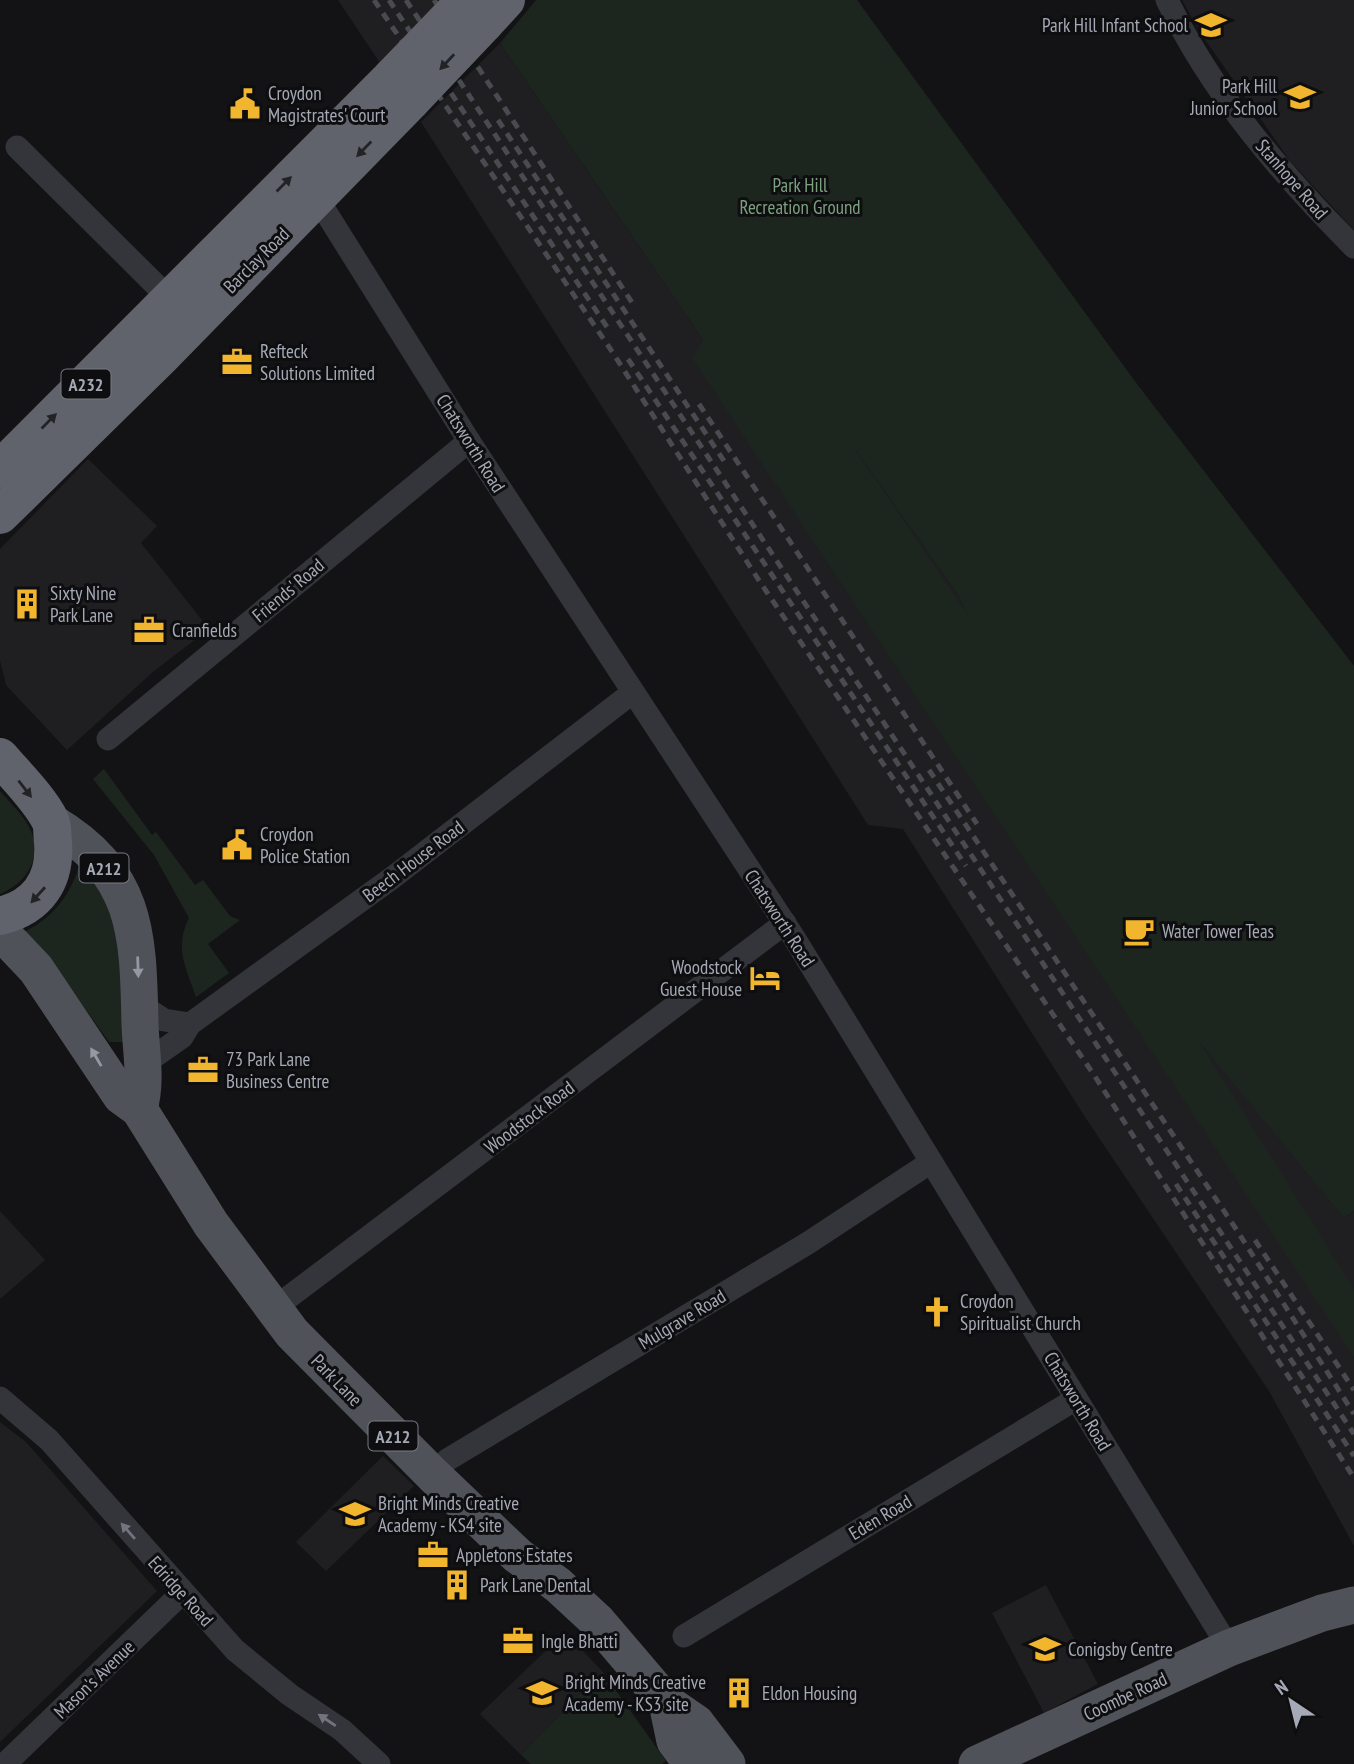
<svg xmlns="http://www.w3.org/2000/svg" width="1354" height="1764" font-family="'PT Sans Narrow',sans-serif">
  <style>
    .built { fill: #1f1f22 }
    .green { fill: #1d251f; fill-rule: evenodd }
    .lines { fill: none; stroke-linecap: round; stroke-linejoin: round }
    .street { stroke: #34353a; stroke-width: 23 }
    .primary { stroke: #505259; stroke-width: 37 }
    .highway { stroke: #60636b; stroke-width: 38 }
    .rail { stroke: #494b51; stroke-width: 5; stroke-dasharray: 9 7; stroke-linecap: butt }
    .highway-bridge { stroke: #60636b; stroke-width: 38 }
    .oneway { fill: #222327 }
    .oneway2 { fill: #9498a3 }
    .oneway3 { fill: #72757e }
    .labels { text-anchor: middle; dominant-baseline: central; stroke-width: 6; stroke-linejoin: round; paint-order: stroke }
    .shield { fill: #0e0e10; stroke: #787a84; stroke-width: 2 }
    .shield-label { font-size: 18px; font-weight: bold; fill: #a5a9b5 }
    .poi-label { font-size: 19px; fill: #a5a9b5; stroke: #0e0e10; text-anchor: start }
    .street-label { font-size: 19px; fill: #a5a9b5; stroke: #0e0e10 }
    .park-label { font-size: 19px; fill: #7ca17f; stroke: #0e0e10 }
  </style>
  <rect width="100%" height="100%" fill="#131315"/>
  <g class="built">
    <path d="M338,0H442L382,66Z"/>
    <path d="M1182,0H1354V230L1290,161L1201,34Z"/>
    <path d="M500,43L703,340L807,379L958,595L991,655L1344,1218L1354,1211V1546L1269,1391L1085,1117L903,829L868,825L421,122Z"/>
    <path d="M88,459L157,526L141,543L209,629L154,671L67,750L6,685L0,660V549Z"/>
    <path d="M0,1211L45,1260L0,1299Z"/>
    <path d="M0,1422L26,1442L157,1591L0,1742Z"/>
    <path d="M383,1456L414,1486L326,1571L296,1542Z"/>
    <path d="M1046,1585L1098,1684L1044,1713L992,1613Z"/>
    <path d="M565,1632L602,1671L521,1755L480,1714Z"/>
  </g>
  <g class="green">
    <path d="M536,0H857L1137,384L1354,666V1211L1344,1218L1198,1040L1354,1289V1357L692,358L703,340L500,43ZM856,450L958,595L968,615L856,451Z"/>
    <path d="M104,769L152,835L156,832L195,885L203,880L230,916L240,920L208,944L229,973L196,997C186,967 174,948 189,918L154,855L93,779Z"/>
    <path d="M0,791C10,803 25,816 31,831C43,859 25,884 0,894Z"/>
    <path d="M80,864L114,901L131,1042H109L56,968L20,934C52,919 69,898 80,864Z"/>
    <path d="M602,1671L666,1761L662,1764H531L521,1755Z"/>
  </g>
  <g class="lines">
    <g class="street">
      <path d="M1167,0C1212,93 1281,174 1354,247"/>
      <path d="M17,147L178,307"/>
      <path d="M317,198L469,441L793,936L1229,1648"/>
      <path d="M108,739L469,441"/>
      <path d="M140,1004L164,1020L190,1024"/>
      <path d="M142,1065L182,1037L190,1024L392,878L632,693"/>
      <path d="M273,1309L785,923"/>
      <path d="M0,1398L49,1440L235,1650L290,1695L342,1730L379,1764"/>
      <path d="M433,1475L447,1460L808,1243L931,1162"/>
      <path d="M684,1636L1076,1399"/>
      <path d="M5,1764L182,1593"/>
    </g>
    <g class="primary">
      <path d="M51,822C138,874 138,932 140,1024C141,1053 147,1081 139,1109"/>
      <path d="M0,931L36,969L121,1096L139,1109L211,1224L292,1333L433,1475L518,1556L558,1585L597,1621L667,1703L696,1723L727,1764"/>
      <path d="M667,1703L675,1741L692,1764"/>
      <path d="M977,1764L1229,1648L1322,1613L1354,1605"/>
    </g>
    <g class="highway">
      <path d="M484,24L506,0"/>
      <path d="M0,469L392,77"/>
      <path d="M0,515L162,356L411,101"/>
      <path d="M0,757C16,776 39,798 50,820C53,826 52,835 53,842C56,880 38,907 0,916"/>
    </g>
    <g class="rail">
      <path d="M374,0L611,350L760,582L1094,1075L1354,1478"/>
      <path d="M389,0L609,330"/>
      <path d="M406,0L1354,1434"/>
      <path d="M434,0L635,307"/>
      <path d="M498,120L726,464"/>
      <path d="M628,359L966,866"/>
      <path d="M699,404L977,824"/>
      <path d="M929,770L1236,1229L1354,1414"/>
      <path d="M1176,1184L1354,1456"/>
      <path d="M1255,1240L1354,1390"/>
    </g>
    <g class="highway-bridge">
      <path d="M392,77L465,1"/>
      <path d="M411,101L484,24"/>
    </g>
  </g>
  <defs><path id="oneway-solid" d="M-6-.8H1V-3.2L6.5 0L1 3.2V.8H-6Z" transform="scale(1.75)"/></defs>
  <g class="oneway">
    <use href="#oneway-solid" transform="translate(447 62) rotate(133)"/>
    <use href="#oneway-solid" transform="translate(364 149) rotate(134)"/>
    <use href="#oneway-solid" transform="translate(284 184) rotate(-45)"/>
    <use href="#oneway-solid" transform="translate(49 421) rotate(-45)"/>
    <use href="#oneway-solid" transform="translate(25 789) rotate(52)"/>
    <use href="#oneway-solid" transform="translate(38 895) rotate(132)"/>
  </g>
  <g class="oneway2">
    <use href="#oneway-solid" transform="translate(138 967) rotate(88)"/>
    <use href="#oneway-solid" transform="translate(96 1057) rotate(-120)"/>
  </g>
  <g class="oneway3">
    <use href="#oneway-solid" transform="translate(128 1531) rotate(-131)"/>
    <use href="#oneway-solid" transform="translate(327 1720) rotate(-146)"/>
  </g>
  <defs>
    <g id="school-bare" transform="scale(2.415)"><path d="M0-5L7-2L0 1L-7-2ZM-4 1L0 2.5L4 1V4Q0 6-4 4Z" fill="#f2b52e" stroke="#0e0e10" stroke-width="2.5" paint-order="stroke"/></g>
    <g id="civic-bare" transform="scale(2.415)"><path d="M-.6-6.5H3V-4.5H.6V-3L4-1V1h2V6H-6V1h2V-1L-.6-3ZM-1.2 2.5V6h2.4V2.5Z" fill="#f2b52e" stroke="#0e0e10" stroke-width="2.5" paint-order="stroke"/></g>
    <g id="office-bare" transform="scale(2.415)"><path d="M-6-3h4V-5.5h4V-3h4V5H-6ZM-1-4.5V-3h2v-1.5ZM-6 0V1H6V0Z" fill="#f2b52e" stroke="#0e0e10" stroke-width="2.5" paint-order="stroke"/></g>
    <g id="building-bare" transform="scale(2.415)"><path d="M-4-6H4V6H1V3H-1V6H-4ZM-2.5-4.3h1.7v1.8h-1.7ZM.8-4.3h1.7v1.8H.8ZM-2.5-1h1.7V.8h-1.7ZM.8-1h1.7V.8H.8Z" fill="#f2b52e" stroke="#0e0e10" stroke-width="2.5" paint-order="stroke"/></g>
    <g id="cafe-bare" transform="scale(2.415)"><path d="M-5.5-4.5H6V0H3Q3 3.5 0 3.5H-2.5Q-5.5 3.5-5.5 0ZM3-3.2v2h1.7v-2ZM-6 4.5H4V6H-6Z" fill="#f2b52e" stroke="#0e0e10" stroke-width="2.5" paint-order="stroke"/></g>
    <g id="hotel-bare" transform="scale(2.415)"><path d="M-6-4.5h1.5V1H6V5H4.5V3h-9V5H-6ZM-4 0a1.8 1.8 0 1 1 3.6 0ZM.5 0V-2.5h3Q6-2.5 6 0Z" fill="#f2b52e" stroke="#0e0e10" stroke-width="2.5" paint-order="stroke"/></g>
    <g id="church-bare" transform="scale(2.415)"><path d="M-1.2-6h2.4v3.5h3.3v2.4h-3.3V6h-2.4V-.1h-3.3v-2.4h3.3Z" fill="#f2b52e" stroke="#0e0e10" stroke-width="2.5" paint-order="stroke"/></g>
  </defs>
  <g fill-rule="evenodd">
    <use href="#school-bare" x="1211" y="25"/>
    <use href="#school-bare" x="1300" y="97"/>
    <use href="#civic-bare" x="245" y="104"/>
    <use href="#office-bare" x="237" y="362"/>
    <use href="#building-bare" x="27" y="604"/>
    <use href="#office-bare" x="149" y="630"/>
    <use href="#civic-bare" x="237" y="845"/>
    <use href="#cafe-bare" x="1139" y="931"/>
    <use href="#hotel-bare" x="765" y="978"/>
    <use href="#office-bare" x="203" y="1070"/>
    <use href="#church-bare" x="937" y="1312"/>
    <use href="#school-bare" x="355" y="1514"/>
    <use href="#office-bare" x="433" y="1555"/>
    <use href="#building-bare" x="457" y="1585"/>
    <use href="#office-bare" x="518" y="1641"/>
    <use href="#school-bare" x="1045" y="1649"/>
    <use href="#school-bare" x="542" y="1693"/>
    <use href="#building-bare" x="739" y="1693"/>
  </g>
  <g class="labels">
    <g class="shield">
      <rect x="61.5" y="369.5" width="49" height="29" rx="5"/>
      <rect x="79.5" y="853.5" width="49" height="29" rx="5"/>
      <rect x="368.5" y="1421.5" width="49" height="29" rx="5"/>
    </g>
    <g class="shield-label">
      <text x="86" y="384">A232</text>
      <text x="104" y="868">A212</text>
      <text x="393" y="1436">A212</text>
    </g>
    <g class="poi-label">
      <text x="1188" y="25" text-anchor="end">Park Hill Infant School</text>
      <text x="1277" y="86" text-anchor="end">Park Hill<tspan x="1277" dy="22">Junior School</tspan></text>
      <text x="268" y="93">Croydon<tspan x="268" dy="22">Magistrates' Court</tspan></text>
      <text x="260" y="351">Refteck<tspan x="260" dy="22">Solutions Limited</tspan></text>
      <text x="50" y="593">Sixty Nine<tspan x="50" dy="22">Park Lane</tspan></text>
      <text x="172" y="630">Cranfields</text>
      <text x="260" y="834">Croydon<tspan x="260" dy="22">Police Station</tspan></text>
      <text x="1162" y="931">Water Tower Teas</text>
      <text x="742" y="967" text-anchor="end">Woodstock<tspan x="742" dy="22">Guest House</tspan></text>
      <text x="226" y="1059">73 Park Lane<tspan x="226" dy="22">Business Centre</tspan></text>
      <text x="960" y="1301">Croydon<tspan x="960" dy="22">Spiritualist Church</tspan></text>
      <text x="378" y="1503">Bright Minds Creative<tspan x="378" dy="22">Academy - KS4 site</tspan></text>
      <text x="456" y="1555">Appletons Estates</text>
      <text x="480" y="1585">Park Lane Dental</text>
      <text x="541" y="1641">Ingle Bhatti</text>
      <text x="1068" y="1649">Conigsby Centre</text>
      <text x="565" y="1682">Bright Minds Creative<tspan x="565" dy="22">Academy - KS3 site</tspan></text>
      <text x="762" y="1693">Eldon Housing</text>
    </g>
    <g class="street-label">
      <text transform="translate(1292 179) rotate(49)">Stanhope Road</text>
      <text transform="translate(256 260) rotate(-45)">Barclay Road</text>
      <text transform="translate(471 443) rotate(58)">Chatsworth Road</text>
      <text transform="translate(288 590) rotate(-40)">Friends' Road</text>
      <text transform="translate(413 861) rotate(-37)">Beech House Road</text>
      <text transform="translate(780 918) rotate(57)">Chatsworth Road</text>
      <text transform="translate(529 1117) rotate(-37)">Woodstock Road</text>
      <text transform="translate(682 1319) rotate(-31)">Mulgrave Road</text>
      <text transform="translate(337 1380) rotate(46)">Park Lane</text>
      <text transform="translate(1078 1401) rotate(59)">Chatsworth Road</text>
      <text transform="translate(880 1517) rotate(-31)">Eden Road</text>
      <text transform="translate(181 1591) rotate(48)">Edridge Road</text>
      <text transform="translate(94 1679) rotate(-44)">Mason's Avenue</text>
      <text transform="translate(1125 1696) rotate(-25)">Coombe Road</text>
    </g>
    <g class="park-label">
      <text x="800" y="185">Park Hill<tspan x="800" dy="22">Recreation Ground</tspan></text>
    </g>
  </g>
  <g transform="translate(1291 1701) rotate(325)" stroke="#0e0e10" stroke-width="5" paint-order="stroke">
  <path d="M0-5L12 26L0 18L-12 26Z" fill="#a5a9b5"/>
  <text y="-10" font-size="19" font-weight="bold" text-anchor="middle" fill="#a5a9b5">N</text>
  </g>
</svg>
